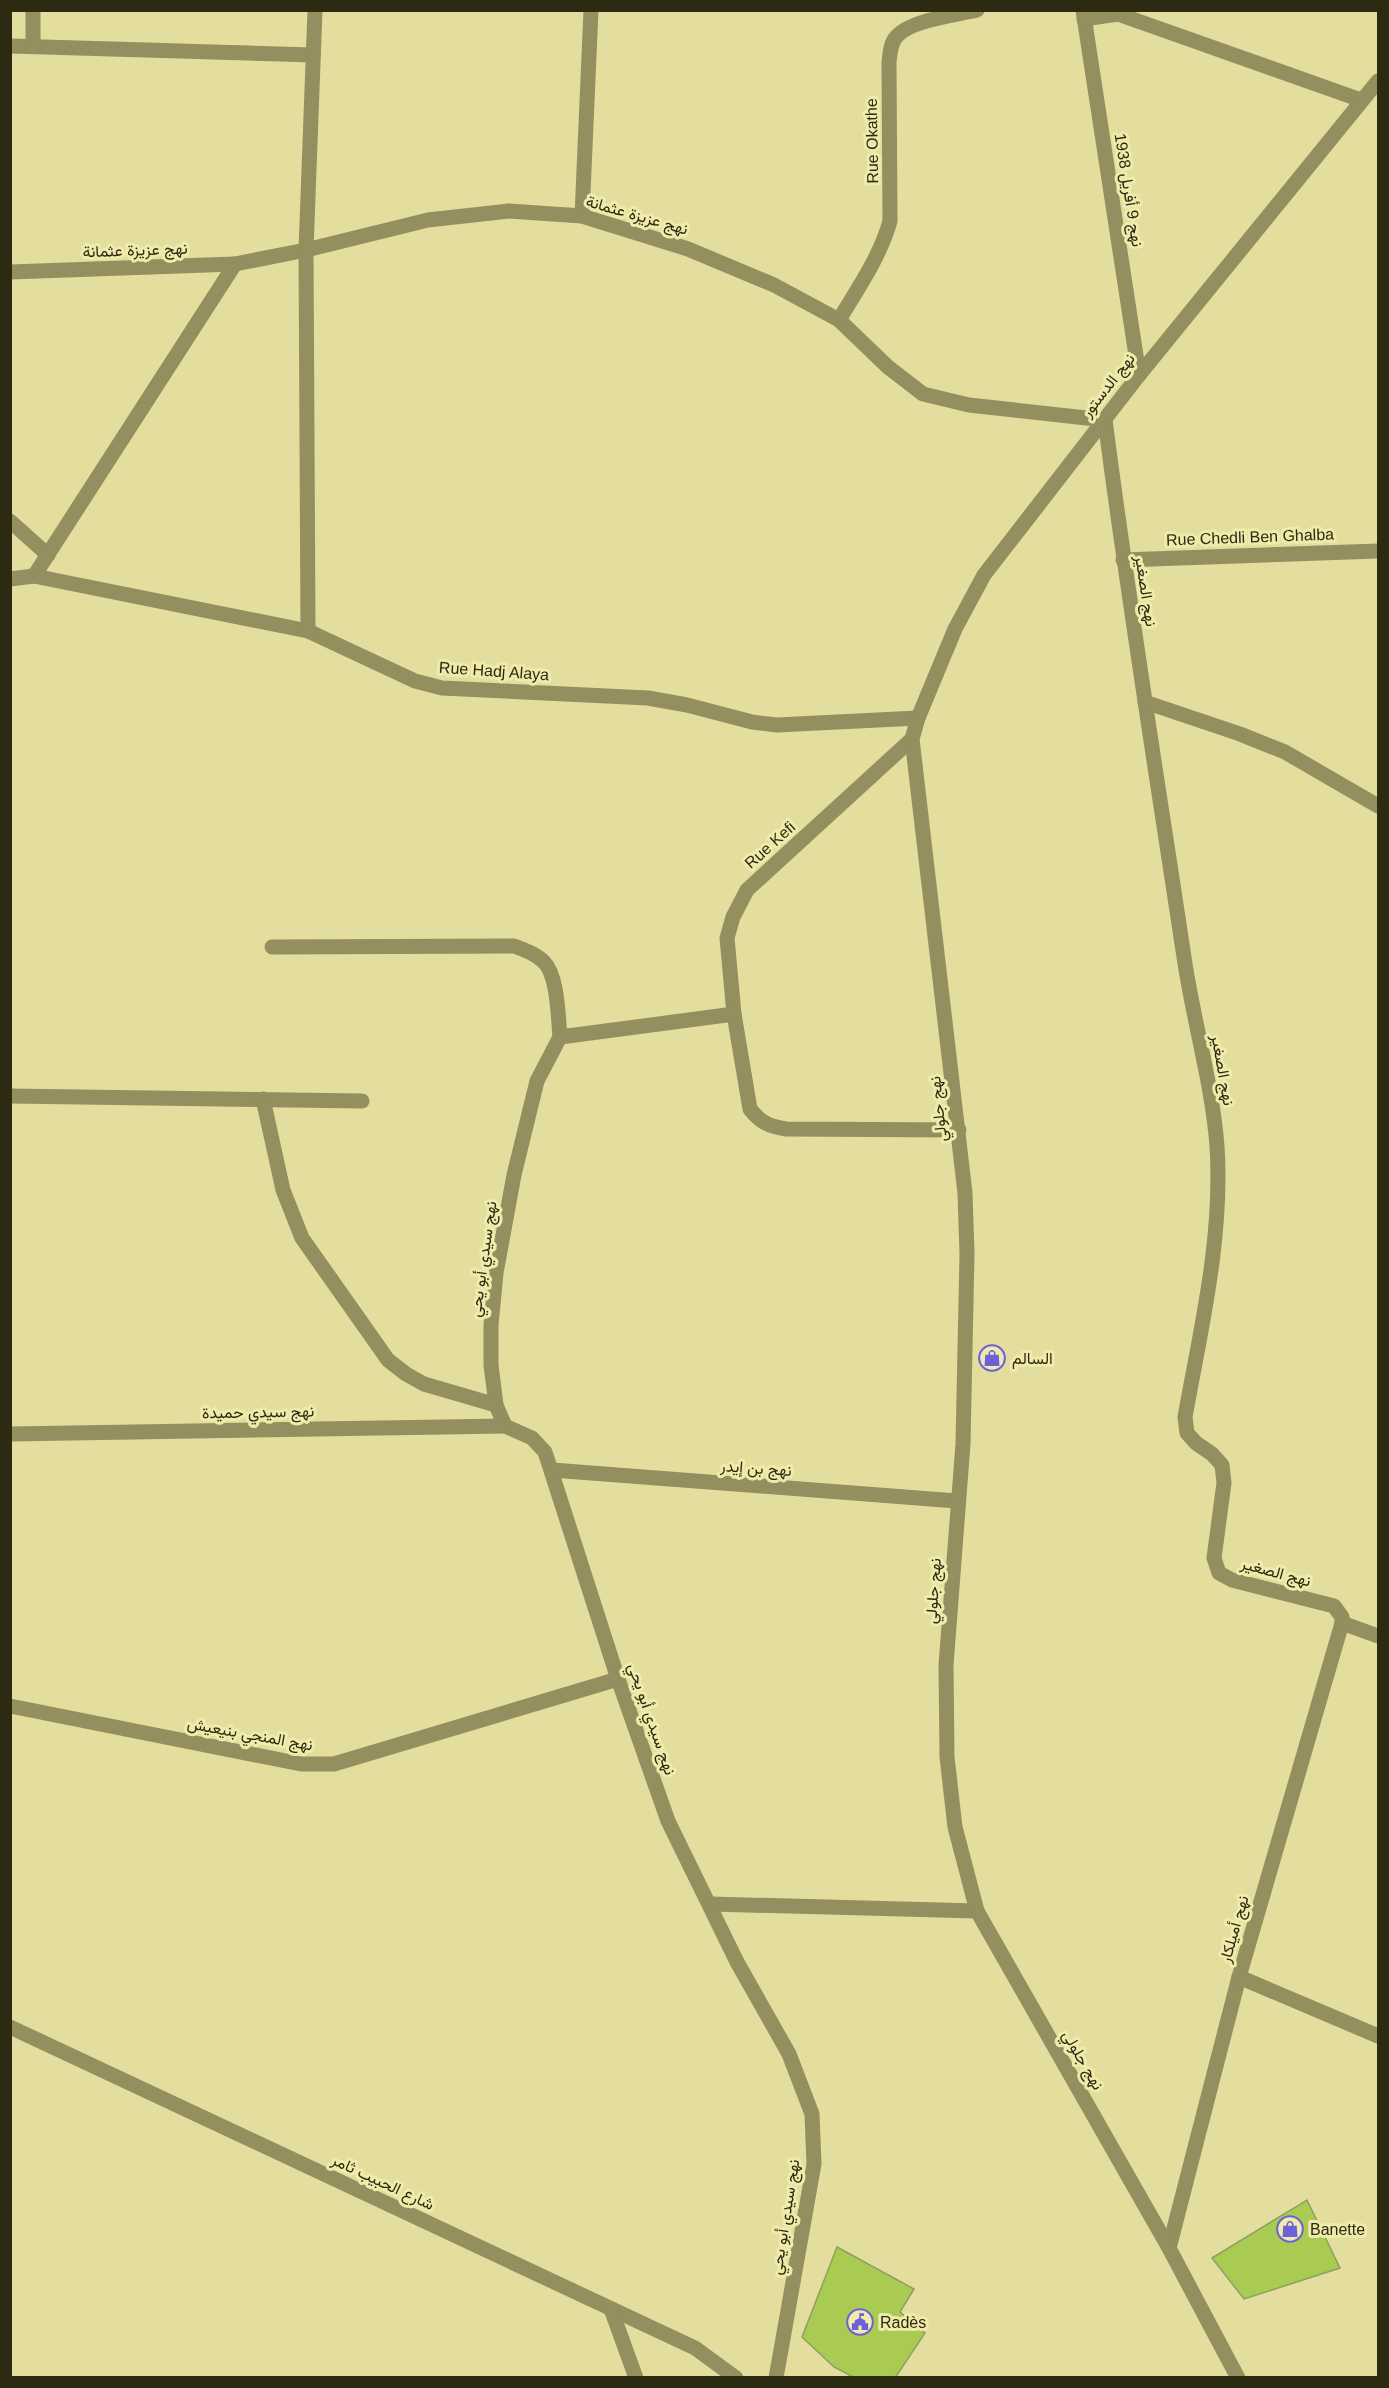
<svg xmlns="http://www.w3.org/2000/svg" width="1389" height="2388" font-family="Helvetica,Vazirmatn,sans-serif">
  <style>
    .building { fill: #a9cb51; stroke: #8d9f66; stroke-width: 1.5 }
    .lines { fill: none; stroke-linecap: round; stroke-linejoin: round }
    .street { stroke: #948f5e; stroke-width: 15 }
    .labels { text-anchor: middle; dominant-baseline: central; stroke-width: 6; stroke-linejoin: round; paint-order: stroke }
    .street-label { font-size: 16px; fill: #2c2a11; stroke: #f0eaab }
    .poi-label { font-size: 16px; fill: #2c2a11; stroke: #f0eaab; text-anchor: start }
  </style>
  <rect width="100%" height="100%" fill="#e3dd9e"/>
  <g class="building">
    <path d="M1307,2200L1340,2268L1244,2299L1212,2258Z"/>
    <path d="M837,2247L914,2289L900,2312L925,2333L895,2378H855L834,2367L802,2337Z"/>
  </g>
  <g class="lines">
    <g class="street">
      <path d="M1083,10L1139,375"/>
      <path d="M1084,19L1118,14L1361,100"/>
      <path d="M10,46L313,55"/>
      <path d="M33,46V10"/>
      <path d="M582,216L591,10"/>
      <path d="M10,272L235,264L306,250L428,220L509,211L582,216L688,249L774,285L839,320L888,367L923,394L969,405L1105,420C1128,599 1157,778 1184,957C1193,1020 1212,1082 1217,1146C1223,1237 1201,1328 1185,1417L1187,1433L1196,1443L1212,1454L1222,1465L1224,1483L1214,1558L1219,1573L1232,1580L1334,1606L1342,1617V1623L1239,1977L1169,2248"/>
      <path d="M839,320C858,288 880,257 890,221L889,63C890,54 890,43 897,36C911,20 956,15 977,10"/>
      <path d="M10,521L48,555"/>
      <path d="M1123,560L1378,551"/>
      <path d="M34,576L235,264"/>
      <path d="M10,579L34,576L308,631L415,681L442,688L648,698L687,705L752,722L777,725L918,718"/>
      <path d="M308,631L306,250L315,10"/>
      <path d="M1145,702L1240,734L1285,752L1378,806"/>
      <path d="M912,739L747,890L733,917L727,938L734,1014L750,1109C761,1123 769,1126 786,1129L959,1130"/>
      <path d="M272,947L514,946C525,950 536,954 544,962C558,976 558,1017 560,1037"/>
      <path d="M734,1014L560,1037L537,1081L514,1175L496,1273L491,1325V1365L496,1405L505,1426L532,1438L545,1452L618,1679L668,1821L737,1962L789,2054L812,2114L814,2164L776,2378"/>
      <path d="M10,1096L362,1101"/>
      <path d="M263,1099L283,1190L302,1238L388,1360L406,1374L424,1384L496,1405"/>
      <path d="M10,1434L505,1426"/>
      <path d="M552,1470L957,1501"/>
      <path d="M1342,1623L1378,1636"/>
      <path d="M10,1706L301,1764H334L618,1679"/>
      <path d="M710,1904L977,1911"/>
      <path d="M1239,1977L1378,2036"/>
      <path d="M10,2027L695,2348L736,2378"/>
      <path d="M611,2309L636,2378"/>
      <path d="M1238,2378L1169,2248L977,1911L955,1827L947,1757L946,1665L963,1444L967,1254L965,1193L912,739L918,718L955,629L984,575L1139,375L1378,81"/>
    </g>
  </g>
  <defs>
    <g id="shop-ring" transform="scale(1.35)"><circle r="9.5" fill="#f0eaab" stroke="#6b61db" stroke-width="1.5"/><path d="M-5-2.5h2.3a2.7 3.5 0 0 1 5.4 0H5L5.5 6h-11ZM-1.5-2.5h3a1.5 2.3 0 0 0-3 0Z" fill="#6b61db"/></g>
    <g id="civic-ring" transform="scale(1.35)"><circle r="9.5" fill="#f0eaab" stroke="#6b61db" stroke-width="1.5"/><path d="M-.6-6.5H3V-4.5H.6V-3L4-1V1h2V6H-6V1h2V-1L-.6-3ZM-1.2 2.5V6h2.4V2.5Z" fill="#6b61db"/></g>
  </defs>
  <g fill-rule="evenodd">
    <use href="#shop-ring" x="992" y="1358"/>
    <use href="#shop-ring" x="1290" y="2229"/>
    <use href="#civic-ring" x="860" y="2322"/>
  </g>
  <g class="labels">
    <g class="street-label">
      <text transform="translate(872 141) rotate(-91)">Rue Okathe</text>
      <text transform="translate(1129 190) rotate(81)">نهج 9 أفريل 1938</text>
      <text transform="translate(637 215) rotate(16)">نهج عزيزة عثمانة</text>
      <text transform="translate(135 250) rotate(-2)">نهج عزيزة عثمانة</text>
      <text transform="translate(1108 385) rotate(-52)">نهج الدستور</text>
      <text transform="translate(1250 537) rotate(-2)">Rue Chedli Ben Ghalba</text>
      <text transform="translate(1146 591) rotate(81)">نهج الصغير</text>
      <text transform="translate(494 671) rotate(4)">Rue Hadj Alaya</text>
      <text transform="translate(770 845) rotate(-42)">Rue Kefi</text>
      <text transform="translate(1223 1070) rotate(80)">نهج الصغير</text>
      <text transform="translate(938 1109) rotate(-96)">نهج جلولي</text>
      <text transform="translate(483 1259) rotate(-82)">نهج سيدي أبو يحي</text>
      <text transform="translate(258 1412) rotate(-1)">نهج سيدي حميدة</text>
      <text transform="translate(756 1468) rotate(4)">نهج بن إيدر</text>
      <text transform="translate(1276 1572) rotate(15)">نهج الصغير</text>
      <text transform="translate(933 1591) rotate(-86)">نهج جلولي</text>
      <text transform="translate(652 1719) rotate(71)">نهج سيدي أبو يحي</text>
      <text transform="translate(250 1734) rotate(10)">نهج المنجي بنيعيش</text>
      <text transform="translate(1234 1929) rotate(-74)">نهج أميلكار</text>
      <text transform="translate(1083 2060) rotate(60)">نهج جلولي</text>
      <text transform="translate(383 2182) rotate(25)">شارع الحبيب ثامر</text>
      <text transform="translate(785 2217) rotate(-81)">نهج سيدي أبو يحي</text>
    </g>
    <g class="poi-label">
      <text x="1012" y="1358">السالم</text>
      <text x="1310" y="2229">Banette</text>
      <text x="880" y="2322">Radès</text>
    </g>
  </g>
  <rect width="1389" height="2388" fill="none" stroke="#2c2a11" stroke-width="24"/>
</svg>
